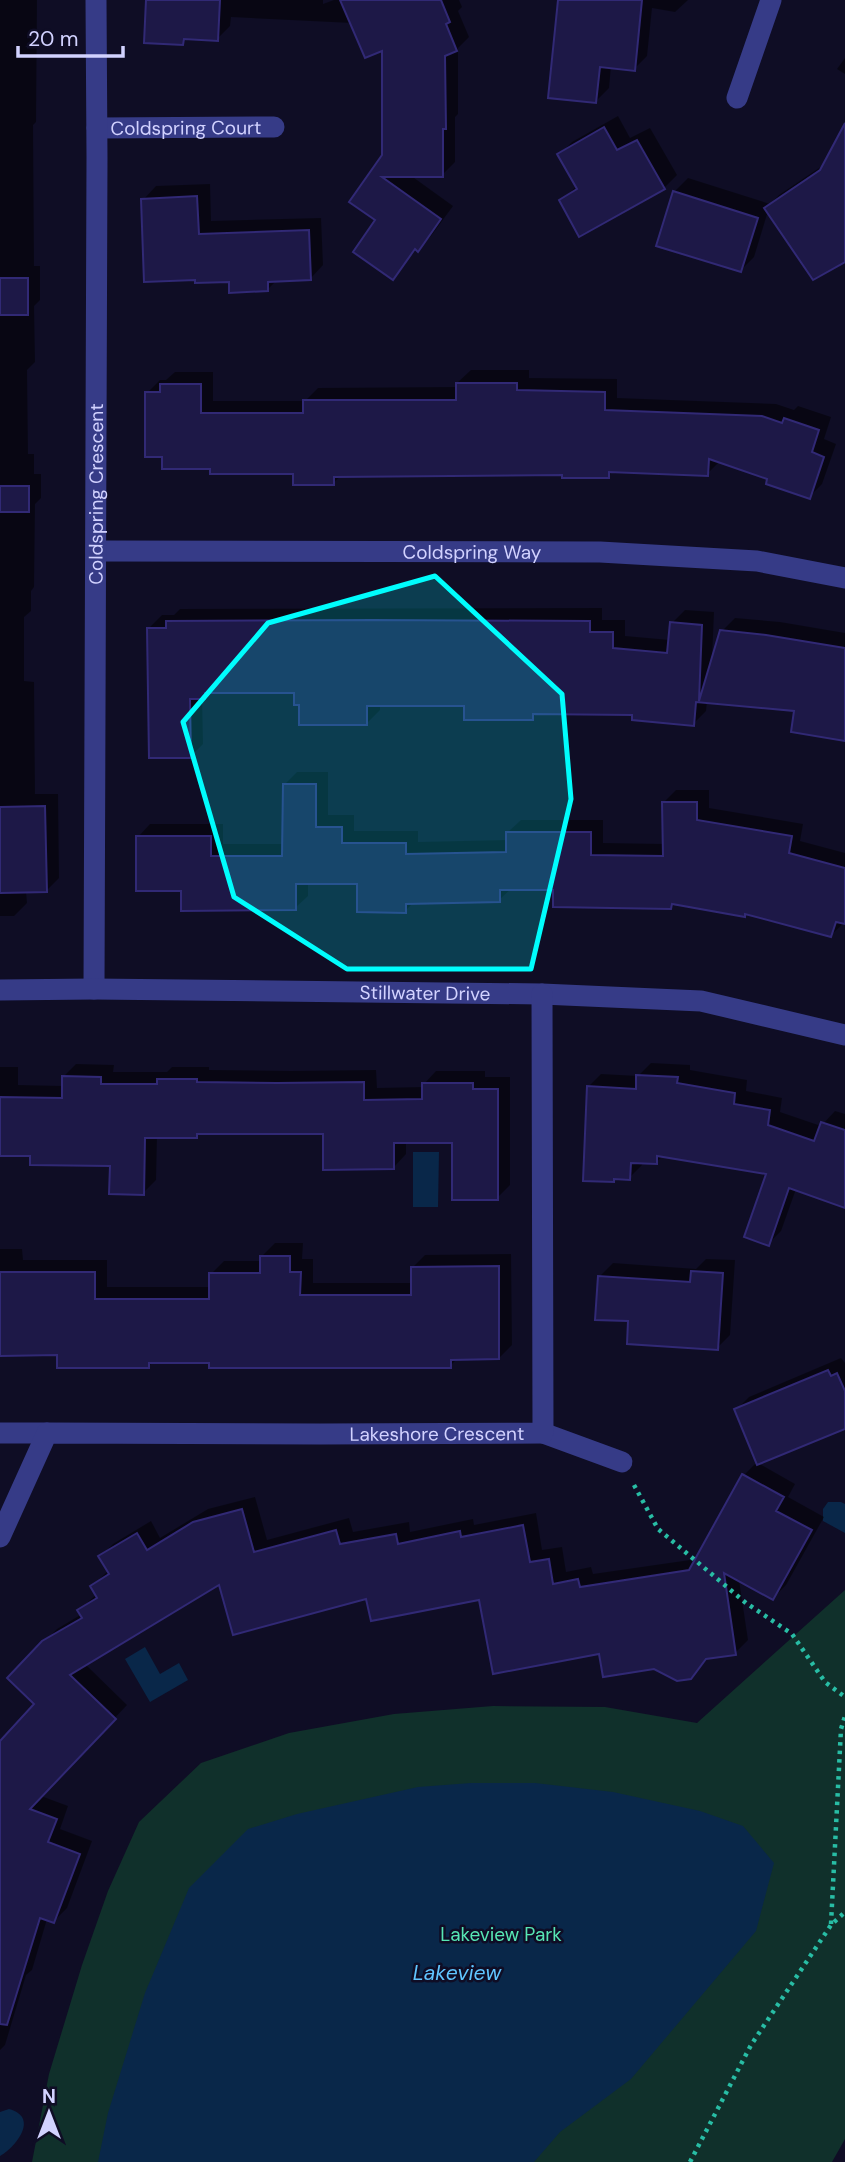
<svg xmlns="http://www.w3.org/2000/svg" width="845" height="2162" font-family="'DM Sans',sans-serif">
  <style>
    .green { fill: #10302b }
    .water { fill: #092749 }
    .shadow { fill: #0007 }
    .building { fill: #1d1847; stroke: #312975; stroke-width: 2 }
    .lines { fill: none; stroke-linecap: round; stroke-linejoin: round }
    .path { stroke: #28bda5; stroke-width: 4.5; stroke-dasharray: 3.5 5; stroke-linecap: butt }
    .minor { stroke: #363b87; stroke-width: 21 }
    .marked { fill: #00fdfd; fill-opacity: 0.2; stroke: #00fdfd; stroke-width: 5; stroke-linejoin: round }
    .labels { text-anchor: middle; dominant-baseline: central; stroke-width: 5; stroke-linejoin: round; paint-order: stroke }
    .street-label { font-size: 19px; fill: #d2d2ff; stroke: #0f0d25 }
    .park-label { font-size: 19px; fill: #57e6b4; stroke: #0f0d25 }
    .water-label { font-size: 21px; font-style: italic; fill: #60c5ff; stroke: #0f0d25 }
  </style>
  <rect width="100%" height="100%" fill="#0f0d25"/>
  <path class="green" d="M845,1590V2139L832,2162H32L49,2074L82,1965L108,1891L139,1822L201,1763L289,1733L394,1714L493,1706L605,1707L697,1723Z"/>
  <g class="water">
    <path d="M413,1152H439L438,1207H413Z"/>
    <path d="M828,1502H841L845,1504V1533L823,1521V1509Z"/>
    <path d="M145,1647L160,1674L179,1663L188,1680L150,1702L125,1659Z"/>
    <path d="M471,1783H535L613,1792L700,1811L743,1826L774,1863L756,1931L631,2079L560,2132L534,2162H98L108,2113L145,1993L189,1888L248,1829L297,1814L418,1787Z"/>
    <path d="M9,2109C39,2117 17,2146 0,2156V2112Z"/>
  </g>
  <g class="shadow">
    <path d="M0,0H37L36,122L33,125L34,266H40V300L34,306L35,362L27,370L28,454H34V474H41V498L35,504L34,587L31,591V611L24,617V681L34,682L35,794H58L59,878L46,891H26L27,903L14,916H0Z"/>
    <path d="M147,0H323V4L334,0H459L462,7L458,11L469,37L458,48V114L455,117V162L442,175H410L453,206L431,236L417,249L392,277L378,219L384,156L383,48L352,23L231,17L230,26L217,39L188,38L183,43Z"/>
    <path d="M603,0H688L675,12L652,8L647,56L634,69L611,66L609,88L596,101Z"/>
    <path d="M845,58V74L837,69Z"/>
    <path d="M618,116L630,138L650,128L677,175L664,188L561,200L577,186L559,155L572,142Z"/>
    <path d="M845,126V260L768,211L754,257L741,270L674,192L688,178L770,204L779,195L825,164Z"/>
    <path d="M210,184L211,221L321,218L323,265L310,279L277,280L268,289L231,280L143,200L156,186Z"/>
    <path d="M471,370H529V378L617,379V398L776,404L794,410L798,406L831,417L824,439L836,444L822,484L809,497L769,478L720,461L707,474L614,470L608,477L564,473L342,475L333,483L295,472L212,467L164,455L147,393L160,380H166L175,372H213V401H305L318,388L457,387V383Z"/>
    <path d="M602,608V620H625V636L670,640L672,623L685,610L714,612L712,659L722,631L735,618L780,622L845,633V739L796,710L707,701L706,711L693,724L634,713H538L532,718L466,704H380V710L367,723L301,703L295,692L211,691L202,697L203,744L190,757L149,628L162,615H174L180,609Z"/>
    <path d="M297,772H328V815H354V831H418V842L508,840V832L521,820H603V843L664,844L663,803L676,790H709V808L803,824L800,841L845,853V922L831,935L747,913L744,915L676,903L671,908L555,888H512L499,900L414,902L405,911L359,883H308V896L295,908L183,890L138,837L150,824H223V844H284L285,784Z"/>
    <path d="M651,1063L690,1065V1070L747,1080L746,1091L782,1098L780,1112L821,1126L835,1111L845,1114V1206L796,1189L781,1231L768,1244L769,1173L663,1156L656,1162L643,1161L642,1165L629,1178L616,1177L613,1181L588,1087L601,1074L638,1076Z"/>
    <path d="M76,1064L114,1065L113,1072H167L172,1067H209V1070L291,1071L376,1070L377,1088L424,1087V1084L436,1071H485V1077H510V1185L497,1198L454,1141H406V1154L394,1167L325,1132H200L196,1136H157L156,1180L143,1193L112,1164L31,1154H0V1067H18V1085L63,1086V1077Z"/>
    <path d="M275,1243H303L302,1259H313V1283H412V1268L425,1255L511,1254L512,1345L499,1358H458L450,1366L211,1361H154L149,1366L58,1353L0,1354V1249H22L23,1260H107V1287H211V1274L224,1261H262V1256Z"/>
    <path d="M706,1259L735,1260L730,1335L717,1348L630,1320L600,1276L613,1263L696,1269Z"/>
    <path d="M841,1358L845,1363V1427L758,1463L795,1484L788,1497L824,1517L786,1585L773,1598L739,1580L748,1640L735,1653L709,1657L690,1678L601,1652L481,1598L368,1597L220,1582L85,1664L127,1705L41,1796L68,1806L60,1829L92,1841L67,1908L54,1921L47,1919L32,1970L26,1975L5,2045L0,2050V1743L37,1704L43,1643L57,1629L82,1614L79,1610L97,1594L92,1586L108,1571L100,1557L113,1544L151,1521L160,1538L208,1509L255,1497L267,1540L349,1518L353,1532L409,1522L410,1532L473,1519L474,1525L536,1513L542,1550L562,1547L566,1572L591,1567L593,1574L697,1559L744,1475L758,1461L736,1410L749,1397Z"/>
  </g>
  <g class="building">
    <path d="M146,0H220L218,41L184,39L183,45L144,43Z"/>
    <path d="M340,0H441L450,22L446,24L457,51L445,56L446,129H443V177H382L441,219L418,252L415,249L393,280L353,252L375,220L349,202L382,155V51L365,58Z"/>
    <path d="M558,0H642L635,71L600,67L596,103L548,98Z"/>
    <path d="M845,123V262L813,280L764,208L820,170Z"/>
    <path d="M604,127L617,150L637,140L665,189L579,237L559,200L577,189L557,154Z"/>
    <path d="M673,191L758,218L741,272L656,246Z"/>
    <path d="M197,196L199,234L309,230L311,280L268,282V291L229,293V282L195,283V280L144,282L141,199Z"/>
    <rect x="0" y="278" width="28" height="37"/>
    <path d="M456,383H517V390L605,392V410L762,416L782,423L784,418L819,430L812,452L824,457L810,499L766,484L767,479L709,459L708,476L609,472V478H562V475L334,477V485H293V474H210V469H162V457H145V392H160V384H201V413H303V400H456Z"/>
    <rect x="0" y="486" width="29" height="26"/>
    <path d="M373,620L590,621V632H613V648L667,653L670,622L702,625L699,701L720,630L766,635L845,648V741L791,732L794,711L696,702L694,726L632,720V715L533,714V720H464V706H367V725H299V705H294V693H205V699H190L191,758H149L147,628H166V621Z"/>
    <path d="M283,784H316V827H342V843H406V854L506,852V832H591V855L663,856L662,802H697V820L792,836L789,853L845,868V924L836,922L831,937L745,914V917L672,904L671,909L553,907V890H500V902L406,904V913L357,912V884H296V910L181,911V891H136V836H211V856H282Z"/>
    <path d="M45,806L47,892L0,893V807Z"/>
    <path d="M636,1075L678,1077L677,1083L735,1093L734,1104L770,1110L768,1125L814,1141L821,1122L845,1130V1208L789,1188L769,1246L744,1237L766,1174L657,1156V1164L631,1163L630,1180L614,1179V1182L583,1181L587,1086L636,1089Z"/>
    <path d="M62,1076L101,1077V1084H157V1079H197V1082L277,1083L364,1082V1100L422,1099V1083H473V1089H498V1200H452V1143H394V1169L323,1170V1134H197V1138H145L144,1195L109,1194L110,1166L30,1165V1156H0V1097L62,1098Z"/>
    <path d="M260,1256H290V1272H301L300,1295H411V1267L499,1266V1359L451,1360V1368H209V1363H149V1368H57V1355L0,1356V1272H95V1299H209V1273H260Z"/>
    <path d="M691,1271L723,1273L718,1350L627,1344L628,1321L595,1320L598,1276L690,1282Z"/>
    <path d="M828,1370L831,1376L837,1373L845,1391V1429L757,1465L734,1409Z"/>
    <path d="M742,1474L784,1497L776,1511L812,1530L773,1600L724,1573L736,1655L706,1659L691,1679L677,1681L654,1669L603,1677L599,1654L493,1674L479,1600L371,1621L366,1599L233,1635L219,1585L70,1675L116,1719L30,1809L57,1819L48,1842L80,1854L54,1923L40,1918L7,2025L0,2024V1741L34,1704L7,1678L42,1641L82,1618L77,1610L97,1598L90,1586L109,1574L98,1556L137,1533L147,1550L193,1522L242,1509L254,1552L336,1530L340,1544L396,1534L398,1544L460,1531L461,1537L523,1525L530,1562L549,1559L553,1584L578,1579L580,1587L689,1570Z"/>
  </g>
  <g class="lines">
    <g class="path">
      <path d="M634,1485L658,1529L746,1603L792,1634L825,1682L845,1697"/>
      <path d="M831,1924L841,1729L845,1716"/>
      <path d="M690,2162L751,2045L831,1925L845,1912"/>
    </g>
    <g class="minor">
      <path d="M737,98L771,0"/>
      <path id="s1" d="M97,128L274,127"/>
      <path id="s2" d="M96,551L600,552L757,561L845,578"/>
      <path id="s3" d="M94,989L97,157L96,0"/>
      <path id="s4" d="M0,990L94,989L542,994L701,1001L845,1035"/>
      <path d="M0,1433H47"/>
      <path d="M543,1433L622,1462"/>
      <path id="s5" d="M0,1537L47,1433L320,1434L543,1433L542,994"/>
    </g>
  </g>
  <path class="marked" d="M435,576L562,694L571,799L531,969H347L234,897L183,722L268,623Z"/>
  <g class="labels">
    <g class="street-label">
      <text stroke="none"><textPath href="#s1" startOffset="89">Coldspring Court</textPath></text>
      <text stroke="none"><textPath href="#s3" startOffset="495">Coldspring Crescent</textPath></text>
      <text stroke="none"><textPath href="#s2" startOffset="376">Coldspring Way</textPath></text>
      <text stroke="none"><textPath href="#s4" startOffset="425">Stillwater Drive</textPath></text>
      <text stroke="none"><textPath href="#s5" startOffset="504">Lakeshore Crescent</textPath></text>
    </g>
    <g class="park-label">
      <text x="501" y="1934">Lakeview Park</text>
    </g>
    <g class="water-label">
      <text x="457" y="1973">Lakeview</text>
    </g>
  </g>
  <g transform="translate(49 2113)" stroke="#0f0d25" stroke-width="5" paint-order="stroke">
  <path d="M0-5L12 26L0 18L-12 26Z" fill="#d2d2ff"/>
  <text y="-10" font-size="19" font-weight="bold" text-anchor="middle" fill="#d2d2ff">N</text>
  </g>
  <path d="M18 46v10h105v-10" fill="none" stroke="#d2d2ff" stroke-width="3.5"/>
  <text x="28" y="46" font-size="21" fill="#d2d2ff" stroke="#0f0d25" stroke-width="5" paint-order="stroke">20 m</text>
</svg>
